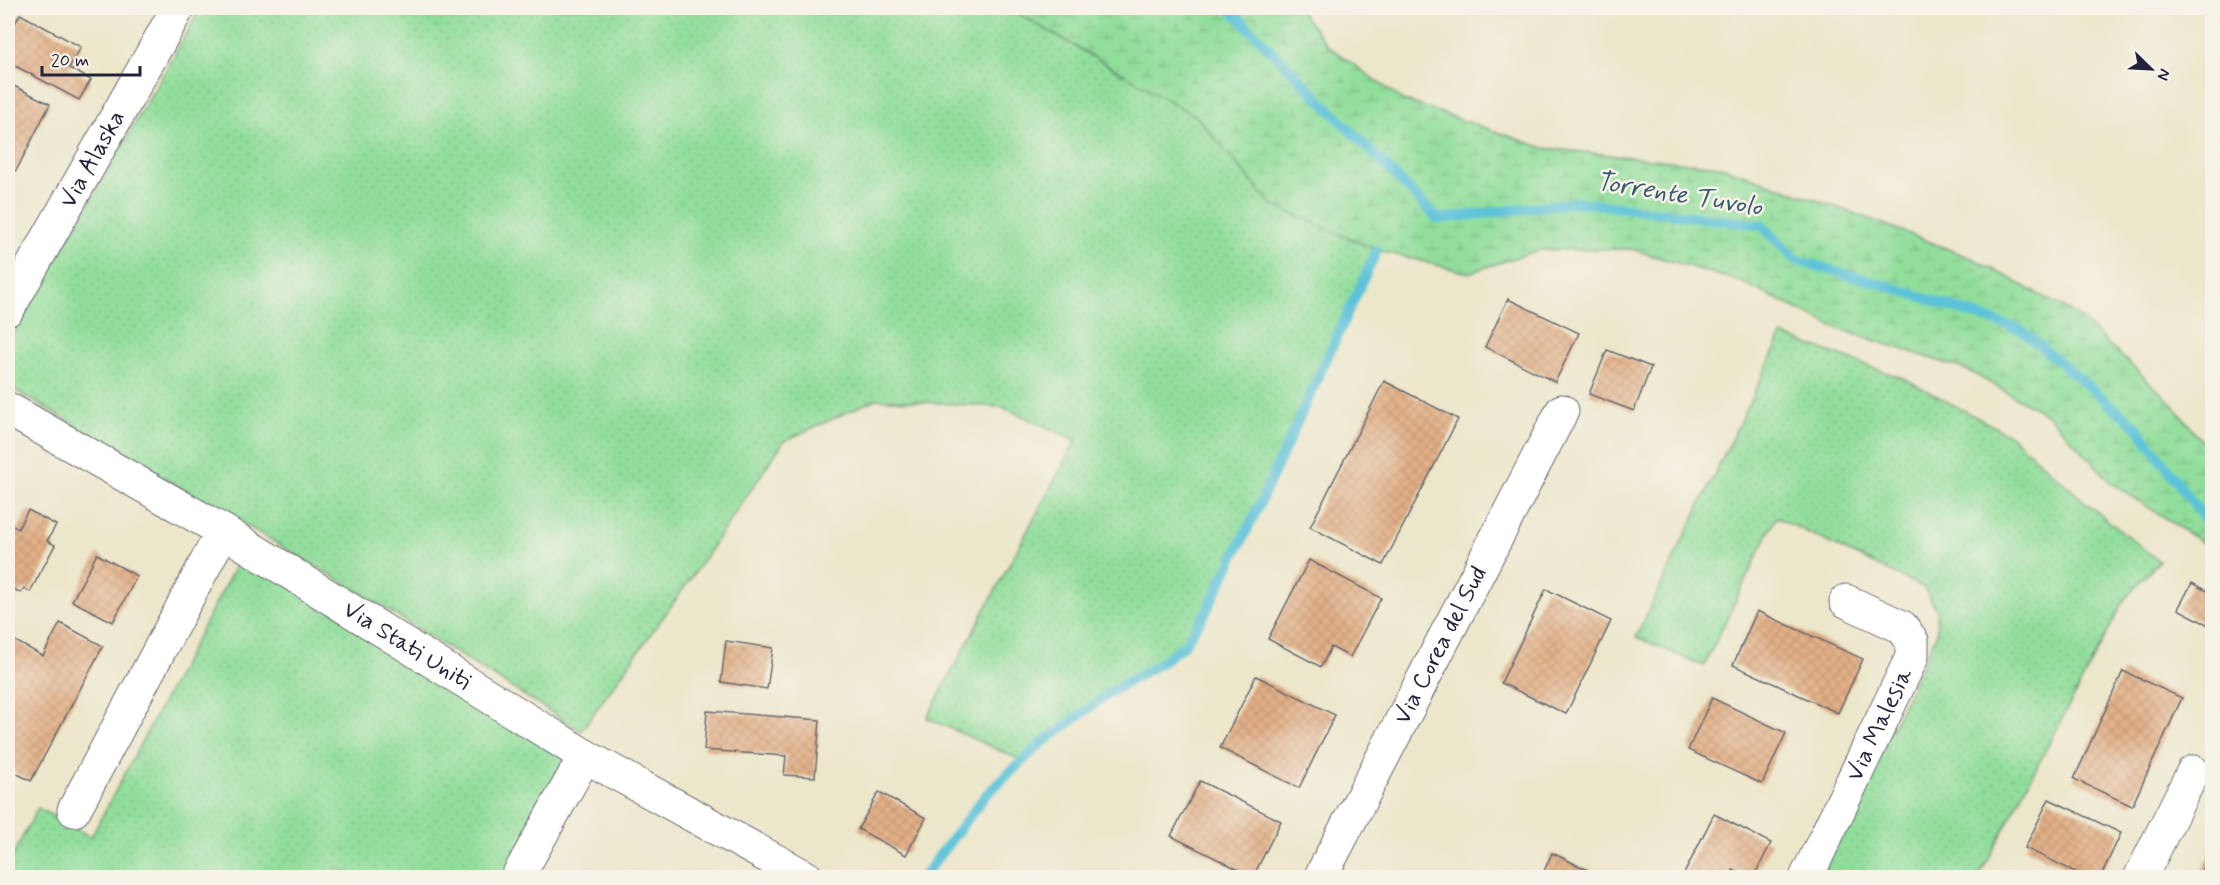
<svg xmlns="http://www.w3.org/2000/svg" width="2220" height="885" font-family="Mynerve,sans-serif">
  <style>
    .grass { fill: url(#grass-dots); stroke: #5a806b; stroke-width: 1.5 }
    .wetland { fill: url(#wetland-marsh); stroke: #5a806b; stroke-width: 1.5 }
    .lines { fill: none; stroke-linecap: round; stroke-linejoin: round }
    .stream { stroke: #5cc2d9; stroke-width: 10 }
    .building { fill: url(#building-cross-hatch) }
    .minor-casing { stroke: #69676d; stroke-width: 35 }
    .minor { stroke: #fff; stroke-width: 33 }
    .labels { text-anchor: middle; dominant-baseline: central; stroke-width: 5; stroke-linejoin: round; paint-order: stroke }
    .street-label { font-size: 24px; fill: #22223b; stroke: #f7f3e8 }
    .water-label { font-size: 26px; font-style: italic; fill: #365a72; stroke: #f7f3e8 }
  </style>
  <defs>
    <pattern id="grass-dots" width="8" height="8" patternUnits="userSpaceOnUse" patternTransform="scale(1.5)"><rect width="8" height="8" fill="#91de9b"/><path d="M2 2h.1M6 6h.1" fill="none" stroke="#7dbe86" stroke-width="1.8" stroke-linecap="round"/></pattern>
    <pattern id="wetland-marsh" width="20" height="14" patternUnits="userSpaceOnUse" patternTransform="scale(1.5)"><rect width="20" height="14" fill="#91de9b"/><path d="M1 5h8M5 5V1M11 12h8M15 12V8" fill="none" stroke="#7dbe86"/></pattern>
    <pattern id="building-cross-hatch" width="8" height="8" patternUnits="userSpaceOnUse" patternTransform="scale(1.5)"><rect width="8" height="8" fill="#e2b087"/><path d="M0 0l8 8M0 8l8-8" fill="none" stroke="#c29775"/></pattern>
  </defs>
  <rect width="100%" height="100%" fill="#f7f3e8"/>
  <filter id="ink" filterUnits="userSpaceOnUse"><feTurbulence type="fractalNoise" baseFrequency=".0167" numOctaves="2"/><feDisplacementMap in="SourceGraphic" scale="12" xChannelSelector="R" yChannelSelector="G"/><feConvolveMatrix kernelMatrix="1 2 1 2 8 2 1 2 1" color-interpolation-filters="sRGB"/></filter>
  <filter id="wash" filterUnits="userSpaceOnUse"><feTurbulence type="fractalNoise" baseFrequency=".008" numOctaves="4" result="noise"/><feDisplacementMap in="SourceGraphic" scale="24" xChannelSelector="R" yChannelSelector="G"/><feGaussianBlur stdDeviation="1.35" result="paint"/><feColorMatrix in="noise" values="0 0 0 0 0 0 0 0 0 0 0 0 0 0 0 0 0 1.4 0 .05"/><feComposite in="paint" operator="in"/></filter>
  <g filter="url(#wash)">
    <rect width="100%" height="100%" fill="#ece6ca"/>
    <g class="grass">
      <path d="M201,8H1009L1196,116L1272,205L1377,250L1256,512L1205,614L1184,645L1159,664L1112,691L1038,746L1023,761L927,718L1076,440L1002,407L876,399L784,441L689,581L581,731L341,581L8,386V344Z"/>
      <path d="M1782,335L1905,379L2010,435L2086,503L2159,561L2125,599L1979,877H1821L1937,633V611L1924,588L1776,517L1704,666L1636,637Z"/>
      <path d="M237,563L257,565L567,755L505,877H354L336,868L330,878H8V864L38,808L91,837Z"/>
    </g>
    <path class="wetland" d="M1009,8H1298L1328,46L1403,100L1544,148L1719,166L1873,220L1974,259L2077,315L2171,402L2212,454V549L2113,484L2049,416L1967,370L1839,329L1741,282L1631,249L1539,250L1468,273L1377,250L1272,205L1196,116Z"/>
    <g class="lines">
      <g class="stream">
        <path d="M1229,8L1438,219L1579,202L1761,225L1796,260L1888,286L2021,330L2136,426L2207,522L2212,525"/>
        <path d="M922,878L985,796L1038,746L1112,691L1159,664L1184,645L1205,614L1256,512L1377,250"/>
      </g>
    </g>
    <g id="blocks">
      <g class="building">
        <path d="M20,14L81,47L69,68L91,80L79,100L8,62V37Z"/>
        <path d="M8,83L50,104L16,171L8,167Z"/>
        <path d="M1508,299L1579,333L1555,382L1485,347Z"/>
        <path d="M1607,350L1651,367L1634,411L1589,394Z"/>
        <path d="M1384,381L1458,419L1383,565L1310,527Z"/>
        <path d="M28,510L56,525L47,541L55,545L30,592L24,588L21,593L8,586V525L9,523L18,529Z"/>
        <path d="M97,554L137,576L113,622L72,601Z"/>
        <path d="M1309,560L1381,598L1350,657L1331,647L1321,667L1268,639Z"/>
        <path d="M2192,583L2212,594V627L2178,609Z"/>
        <path d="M1546,589L1611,621L1566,714L1501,683Z"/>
        <path d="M1757,611L1863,659L1838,713L1733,665Z"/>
        <path d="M60,623L103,646L31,781L8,769V637L43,656Z"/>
        <path d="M726,641L773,648L767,689L721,682Z"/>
        <path d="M2123,671L2182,698L2132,806L2074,779Z"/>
        <path d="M1256,676L1335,715L1299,788L1220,748Z"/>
        <path d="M1712,698L1786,733L1762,784L1688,750Z"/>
        <path d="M707,711L820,720L815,777L784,775L786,756L704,750Z"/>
        <path d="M1200,781L1281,821L1253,877L1171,836Z"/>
        <path d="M879,792L926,818L906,855L858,829Z"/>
        <path d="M2049,799L2121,833L2100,878H2088L2025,848Z"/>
        <path d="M1714,814L1771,843L1753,878L1733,870L1729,878H1682Z"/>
        <path d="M2212,849V878H2199Z"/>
        <path d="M1552,853L1605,878H1541Z"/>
      </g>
    </g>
  </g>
  <g filter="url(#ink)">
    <use href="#blocks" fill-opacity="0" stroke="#69676d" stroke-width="1.5"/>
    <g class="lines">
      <g class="minor-casing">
        <g id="minor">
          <path id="s1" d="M8,309L178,8"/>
          <path id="s2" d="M8,409L223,531L585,756L807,878"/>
          <path d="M74,810L223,531"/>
          <path d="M517,878L585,756"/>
          <path id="s3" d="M1320,878L1562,411"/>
          <path id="s4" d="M1806,878L1912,657V641L1902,627L1846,601"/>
          <path d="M2140,878L2193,772"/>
        </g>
      </g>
      <use href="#minor" class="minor"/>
    </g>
  </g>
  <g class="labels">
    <g class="street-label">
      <text stroke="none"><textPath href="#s1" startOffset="172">Via Alaska</textPath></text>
      <text stroke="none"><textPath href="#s3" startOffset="262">Via Corea del Sud</textPath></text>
      <text stroke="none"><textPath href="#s2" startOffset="464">Via Stati Uniti</textPath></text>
      <text stroke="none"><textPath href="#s4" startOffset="170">Via Malesia</textPath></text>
    </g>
    <g class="water-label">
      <text transform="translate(1679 195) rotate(9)">Torrente Tuvolo</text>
    </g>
  </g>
  <rect width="2220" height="885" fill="none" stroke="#f7f3e8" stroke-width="30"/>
  <g transform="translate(2151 69) rotate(114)" stroke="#f7f3e8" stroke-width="4.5" paint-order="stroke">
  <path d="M0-4.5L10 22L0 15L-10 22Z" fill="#22223b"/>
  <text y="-9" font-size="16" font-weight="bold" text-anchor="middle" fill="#22223b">N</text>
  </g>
  <path d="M42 66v9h98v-9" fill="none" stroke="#22223b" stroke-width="3"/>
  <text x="51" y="66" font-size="18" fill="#22223b" stroke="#f7f3e8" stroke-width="4.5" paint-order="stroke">20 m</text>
</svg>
